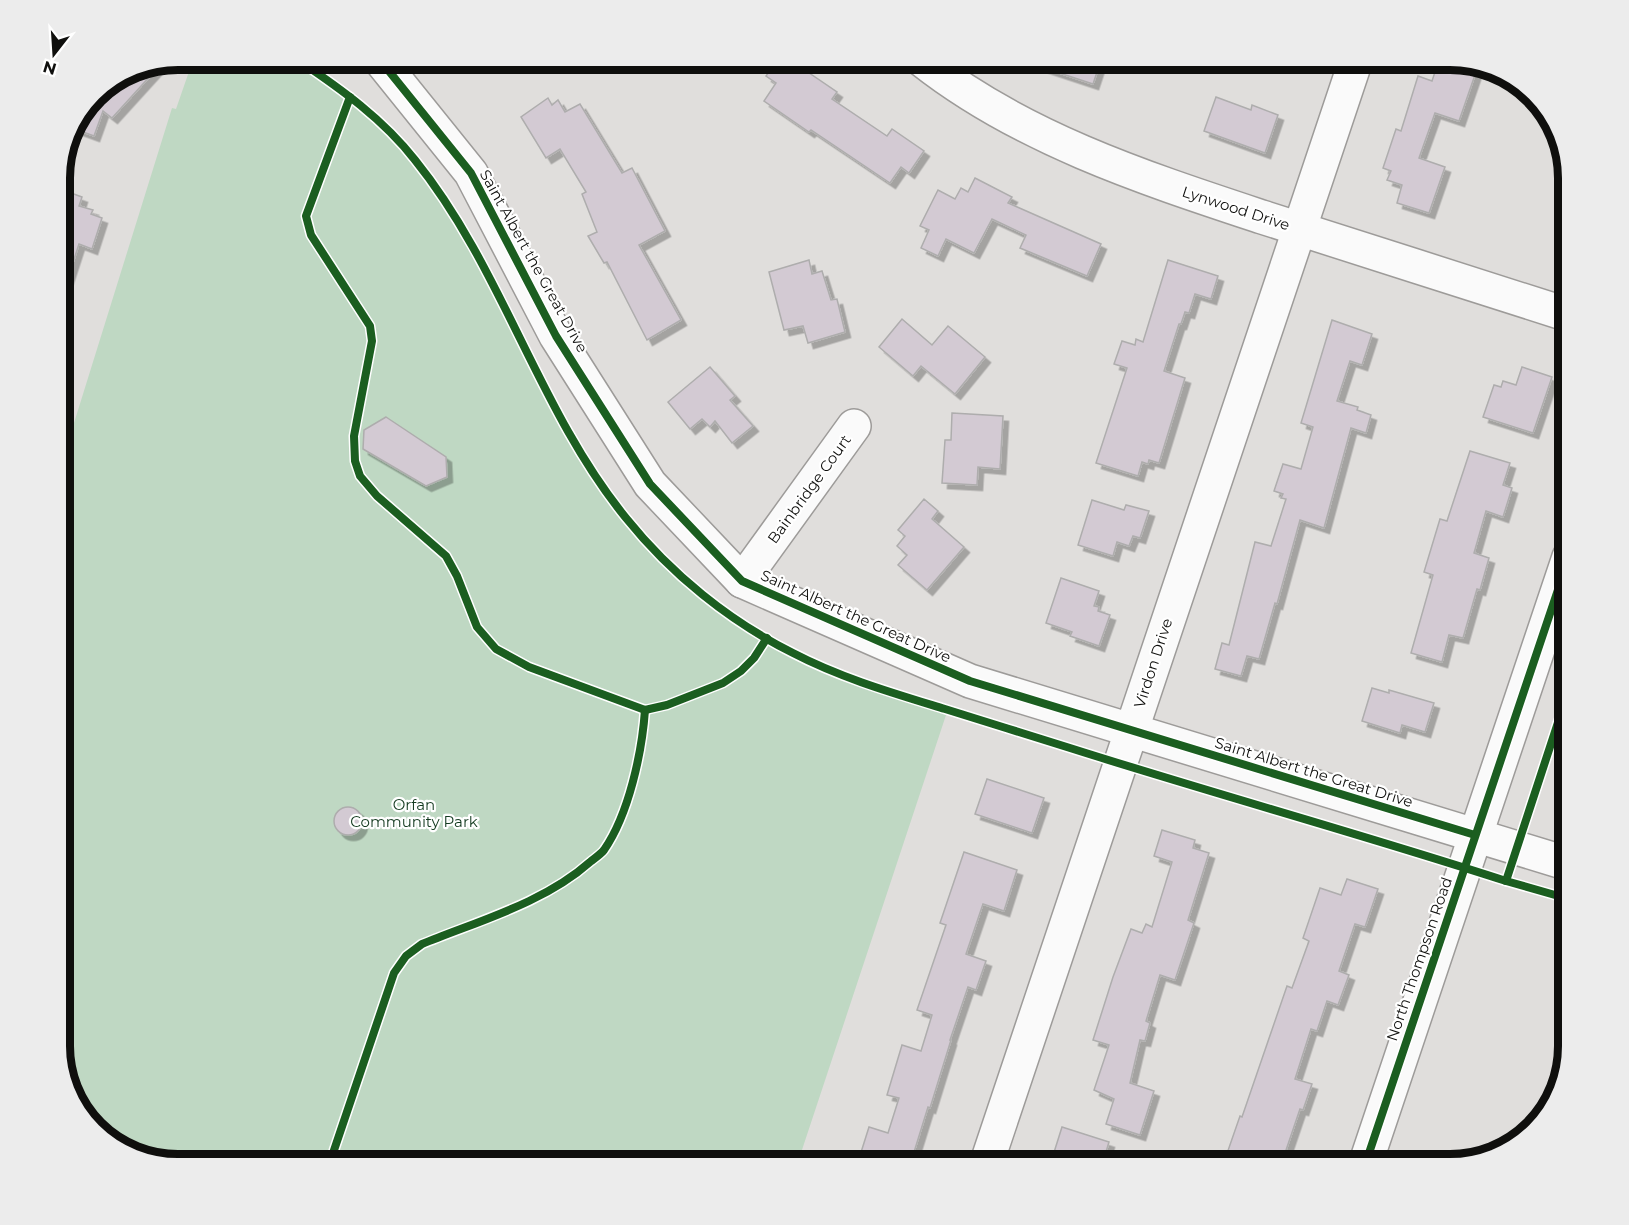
<svg xmlns="http://www.w3.org/2000/svg" width="1629" height="1225" font-family="Montserrat,sans-serif">
  <style>
    .green { fill: #bfd8c3 }
    .building { fill: #d3cad3; stroke: #aeadad; stroke-width: 1.5; filter: url(#shadow) }
    .lines { fill: none; stroke-linecap: round; stroke-linejoin: round }
    .minor-casing { stroke: #9d9b99; stroke-width: 36 }
    .path { stroke: #bfbfbf; stroke-width: 4; stroke-dasharray: 3 4.5; stroke-linecap: butt }
    .minor { stroke: #fafafa; stroke-width: 33 }
    .cycleway-casing { stroke: #fff; stroke-width: 11 }
    .cycleway { stroke: #1b5e20; stroke-width: 8 }
    .labels { text-anchor: middle; dominant-baseline: central; stroke-width: 4.5; stroke-linejoin: round; paint-order: stroke }
    .street-label { font-size: 15px; fill: #0f0f0d; stroke: #fff }
    .park-label { font-size: 15px; fill: #12391e; stroke: #fff }
    .rim { fill: none; stroke: #0f0f0d; stroke-width: 8 }
  </style>
  <defs>
    <filter id="shadow"><feDropShadow dx="5.5" dy="5.5" stdDeviation="0" flood-color="#0004"/></filter>
  </defs>
  <rect width="100%" height="100%" fill="#e0dedc"/>
  <path class="green" d="M193,60H297L363,108L415,160L418,167L443,199L463,233L563,429L573,442L577,453L597,485L620,514L628,521L631,529L670,569L728,617L751,632L767,638L776,646L817,667L825,668L835,675L861,685L947,712L797,1165H179L106,1140L72,1099L60,1054V468L172,108L176,109Z"/>
  <g class="building">
    <path d="M777,60H790L837,92L832,99L887,136L892,129L924,151L909,173L901,167L890,183L811,130L809,132L764,101L776,83L766,76Z"/>
    <path d="M1032,60H1101L1093,84L1032,64Z"/>
    <path d="M1439,60H1450L1477,69L1459,121L1435,113L1419,158L1445,167L1429,213L1397,203L1402,185L1387,180L1391,171L1383,168L1396,129L1401,131L1418,76L1432,81Z"/>
    <path d="M162,63L112,118L103,111L94,136L72,128L100,90L134,69Z"/>
    <path d="M1216,97L1251,110L1252,105L1278,115L1265,153L1204,131Z"/>
    <path d="M548,98L552,105L558,100L565,112L580,104L622,173L632,168L665,231L639,245L681,320L647,340L607,262L604,263L588,236L597,232L582,194L586,192L560,149L546,158L521,117Z"/>
    <path d="M975,178L1012,197L1008,203L1101,244L1087,276L1020,248L1026,235L992,219L974,253L946,239L938,256L921,248L929,230L920,226L938,190L955,199L961,188L968,192Z"/>
    <path d="M60,189L82,197L79,206L93,210L91,214L102,218L92,249L79,244L64,290L60,289Z"/>
    <path d="M809,260L812,274L822,271L831,300L837,299L845,332L808,343L803,326L784,330L769,272Z"/>
    <path d="M1168,260L1218,276L1211,299L1195,294L1189,313L1185,312L1181,324H1179L1164,371L1185,378L1159,463L1149,460L1148,464L1142,462L1138,476L1096,463L1127,368L1114,364L1122,341L1135,345L1136,339L1143,342Z"/>
    <path d="M902,319L932,345L948,326L985,357L955,394L921,366L913,376L879,347Z"/>
    <path d="M1332,320L1372,334L1362,365L1350,361L1337,401L1358,407L1357,410L1371,415L1366,433L1351,428L1324,528L1300,520L1277,604L1275,603L1259,659L1247,656L1241,676L1215,669L1222,643L1229,645L1255,542L1271,546L1286,499L1281,498L1283,494L1274,491L1283,464L1301,469L1313,427L1301,423Z"/>
    <path d="M710,367L735,396L730,400L753,426L732,443L715,421L710,427L702,419L690,429L668,402Z"/>
    <path d="M1522,367L1552,377L1533,433L1483,417L1494,385L1501,387L1503,381L1516,385Z"/>
    <path d="M952,413L1003,416L1000,469L978,467L977,485L942,483L945,440H951Z"/>
    <path d="M386,417L446,457L447,477L426,486L363,449L364,430Z"/>
    <path d="M1470,451L1510,463L1503,485L1512,488L1503,517L1486,511L1474,553L1489,558L1480,590L1477,589L1463,638L1449,635L1442,662L1411,653L1433,575L1424,572L1440,519L1447,521Z"/>
    <path d="M924,499L938,511L932,519L964,547L927,590L898,565L907,555L897,546L905,536L898,530Z"/>
    <path d="M1092,500L1124,510L1126,505L1149,511L1140,538L1133,536L1129,546L1117,542L1113,556L1078,545Z"/>
    <path d="M1061,578L1099,591L1094,606L1099,607L1098,611L1110,615L1099,646L1070,636L1072,632L1046,623Z"/>
    <path d="M1372,688L1389,693V690L1434,703L1425,732L1402,725L1400,733L1362,721Z"/>
    <path d="M987,779L1044,798L1032,833L975,814Z"/>
    <circle cx="348" cy="821" r="14"/>
    <path d="M1162,830L1195,840L1193,848L1209,853L1188,920L1194,923L1175,980L1160,975L1146,1021L1150,1023L1145,1041L1140,1040L1130,1083L1154,1091L1140,1135L1106,1124L1114,1099L1094,1090L1109,1045L1093,1040L1113,977L1131,929L1142,933L1146,924L1152,927L1172,862L1154,856Z"/>
    <path d="M964,852L1017,870L1004,911L983,904L966,954L986,961L976,990L968,987L950,1040H951L930,1108L928,1107L910,1165H857L869,1127L888,1133L899,1098L887,1095L902,1045L921,1051L932,1015L917,1010L946,925L940,923Z"/>
    <path d="M1347,879L1378,889L1365,927L1355,924L1339,971L1349,975L1338,1005L1327,1001L1317,1031L1311,1029L1295,1079L1312,1084L1303,1110L1300,1109L1283,1159L1272,1155L1268,1165H1223L1240,1116L1242,1117L1287,986L1292,988L1309,941L1303,938L1320,888L1341,895Z"/>
    <path d="M1062,1127L1109,1142L1102,1165H1050Z"/>
  </g>
  <g class="lines">
    <g class="minor-casing">
      <g id="minor">
        <path d="M380,60L471,173L556,336L650,484L742,581L970,681L1569,864"/>
        <path d="M922,60C1021,138 1144,178 1262,217C1364,250 1467,282 1569,315"/>
        <path d="M742,581L854,426"/>
        <path d="M986,1165L1356,60"/>
        <path d="M1365,1165L1569,557"/>
      </g>
    </g>
    <g class="path">
      <path d="M350,97L306,216L311,235L370,326L372,341L354,436L355,461L360,476L377,496L446,556L457,576L477,627L496,649L529,667L645,710L667,705L723,683L741,671L754,658L767,638"/>
      <path d="M329,1165L394,973L406,956L422,944C478,921 544,903 590,862C595,858 601,854 604,850C629,814 642,752 645,710"/>
    </g>
    <use href="#minor" class="minor"/>
    <g class="cycleway-casing">
      <g id="cycleway">
        <path d="M298,60C341,89 383,119 415,160C503,269 538,410 626,518C671,574 729,621 793,653C841,678 893,693 945,709C987,722 1028,735 1070,748C1215,794 1361,834 1506,881"/>
        <path d="M380,60L471,173L556,336L650,484L742,581L970,681L1475,835"/>
        <path d="M350,97L306,216L311,235L370,326L372,341L354,436L355,461L360,476L377,496L446,556L457,576L477,627L496,649L529,667L645,710L667,705L723,683L741,671L754,658L767,638"/>
        <path d="M1569,689L1506,881L1569,899"/>
        <path d="M329,1165L394,973L406,956L422,944C478,921 544,903 590,862C595,858 601,854 604,850C629,814 642,752 645,710"/>
        <path d="M1365,1165L1569,557"/>
      </g>
    </g>
    <use href="#cycleway" class="cycleway"/>
  </g>
  <g class="labels">
    <g class="street-label">
      <text transform="translate(1236 208) rotate(18)">Lynwood Drive</text>
      <text transform="translate(534 261) rotate(61)">Saint Albert the Great Drive</text>
      <text transform="translate(809 489) rotate(-54)">Bainbridge Court</text>
      <text transform="translate(856 616) rotate(24)">Saint Albert the Great Drive</text>
      <text transform="translate(1153 663) rotate(-72)">Virdon Drive</text>
      <text transform="translate(1314 772) rotate(17)">Saint Albert the Great Drive</text>
      <text transform="translate(1419 959) rotate(-71)">North Thompson Road</text>
    </g>
    <g class="park-label">
      <text x="414" y="804">Orfan<tspan x="414" dy="17">Community Park</tspan></text>
    </g>
  </g>
  <path d="M0 0H1629V1225H0ZM178 70H1450A108 108 0 0 1 1558 178V1046A108 108 0 0 1 1450 1154H178A108 108 0 0 1 70 1046V178A108 108 0 0 1 178 70Z" fill="#ececec" fill-rule="evenodd"/>
  <path class="rim" d="M178 70H1450A108 108 0 0 1 1558 178V1046A108 108 0 0 1 1450 1154H178A108 108 0 0 1 70 1046V178A108 108 0 0 1 178 70Z"/>
  <g transform="translate(54 54) rotate(197)" stroke="#ffffff" stroke-width="4.5" paint-order="stroke">
  <path d="M0-4.5L10 22L0 15L-10 22Z" fill="#0f0f0d"/>
  <text y="-9" font-size="16" font-weight="bold" text-anchor="middle" fill="#0f0f0d">N</text>
  </g>
</svg>
